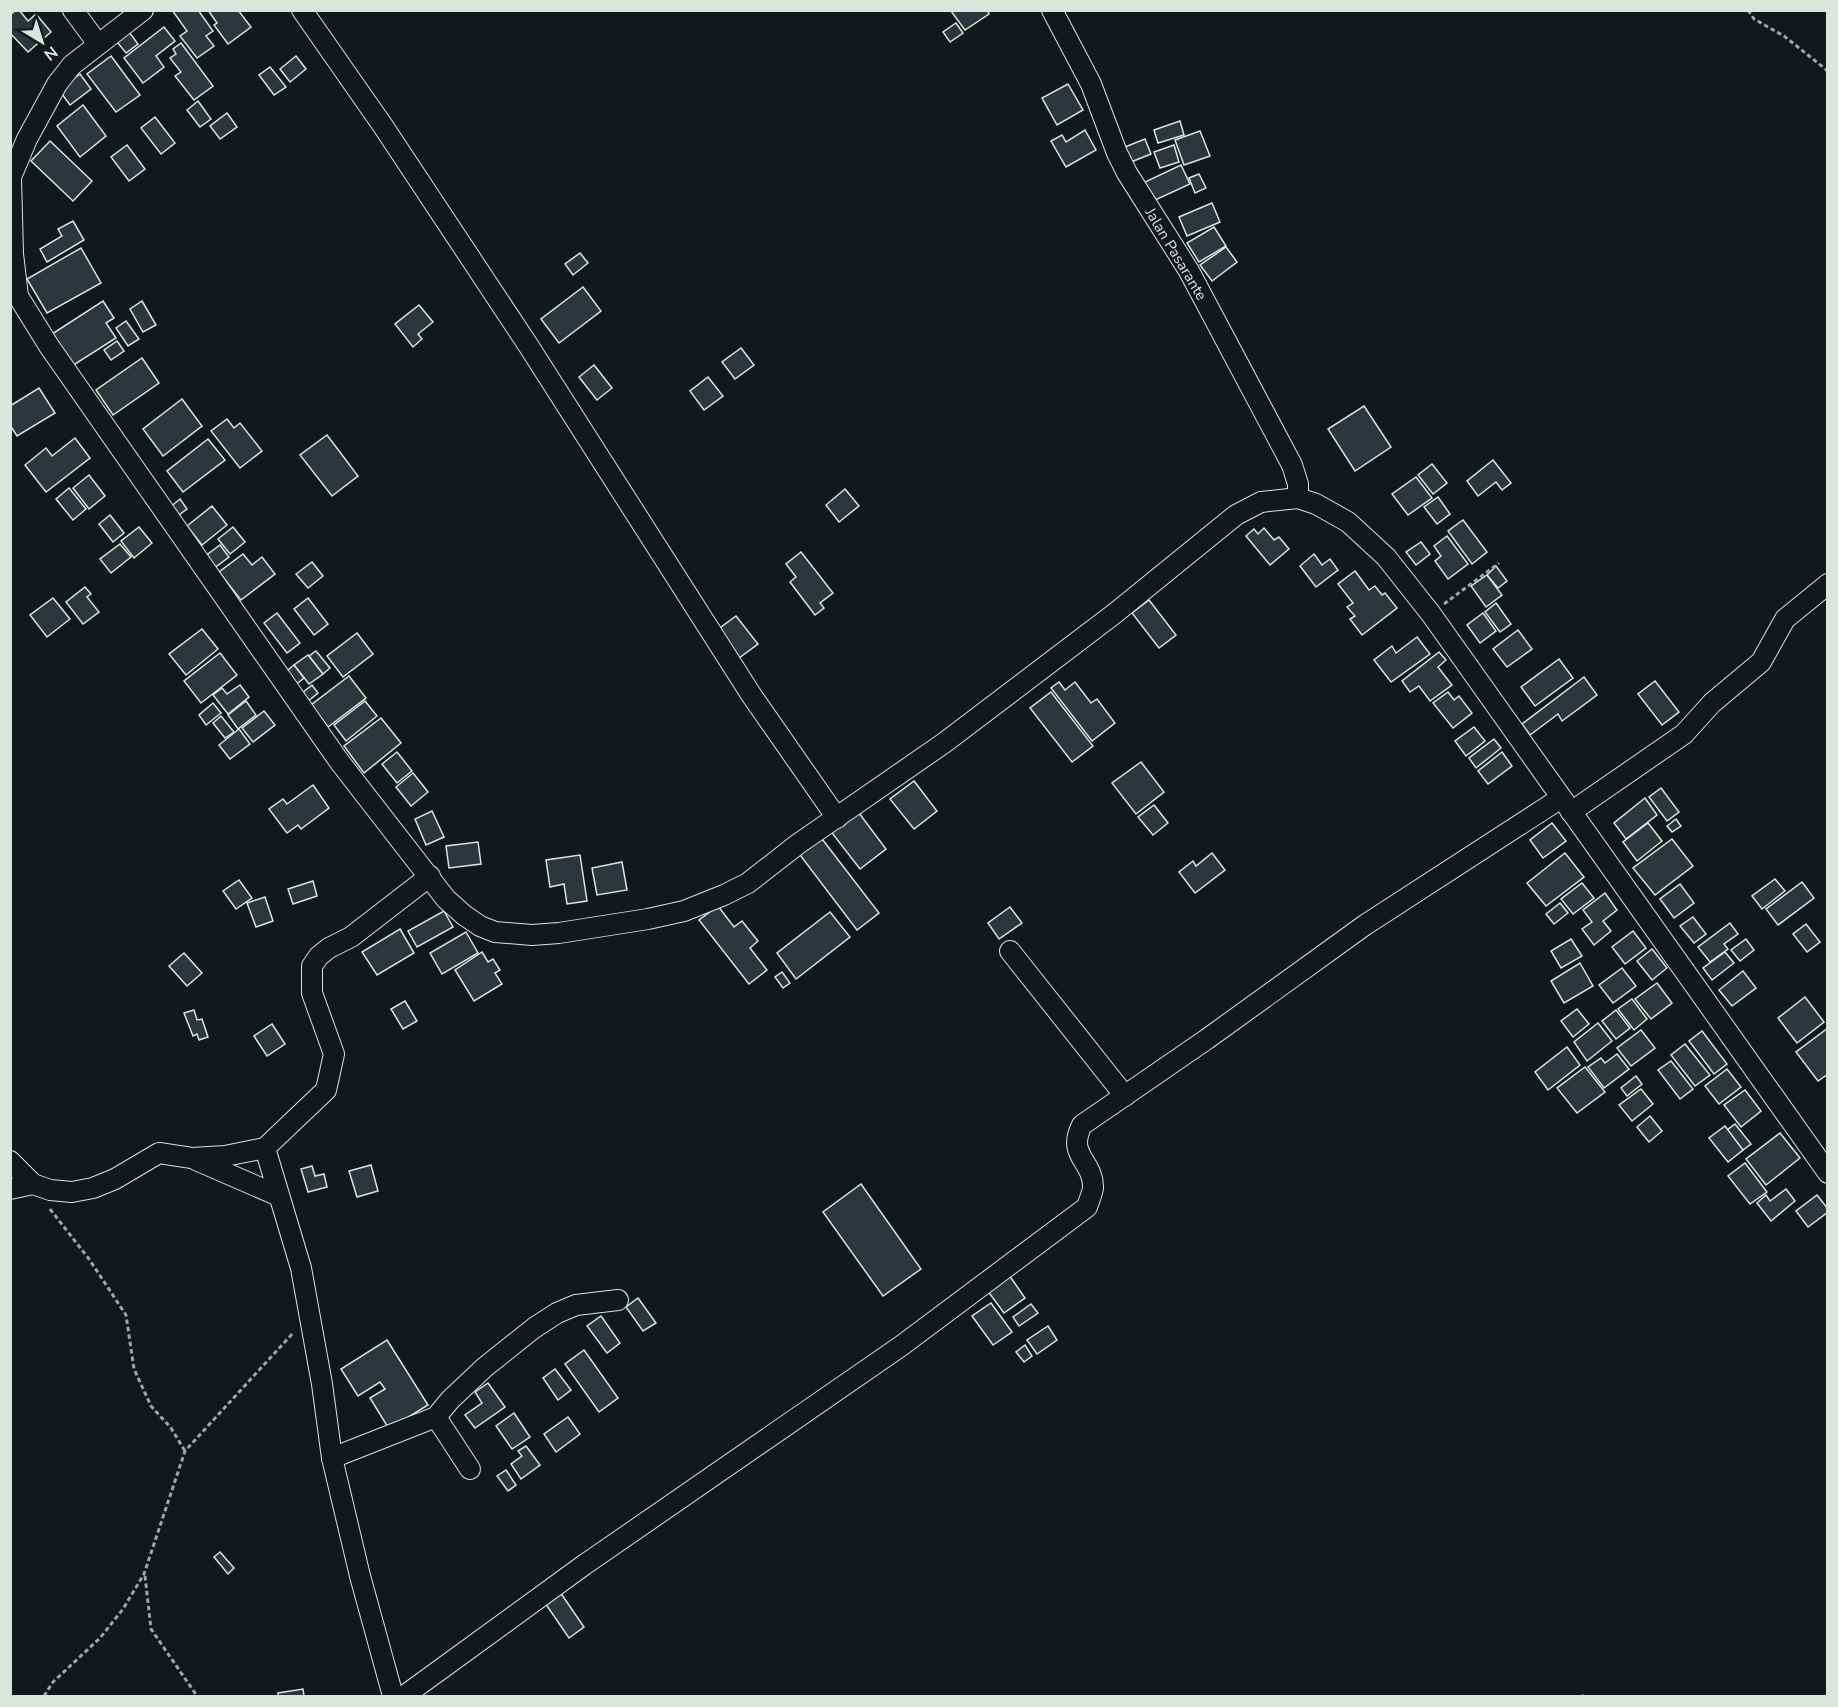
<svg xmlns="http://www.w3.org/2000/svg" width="1838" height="1707" font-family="'Nunito Sans',sans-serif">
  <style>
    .building { fill: #2c363c; stroke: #d8e6dc; stroke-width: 1.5 }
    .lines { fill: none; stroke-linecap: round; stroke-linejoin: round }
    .minor-casing { stroke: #d8e6dc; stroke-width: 22 }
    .path { stroke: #9da8a2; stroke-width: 3; stroke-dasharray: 4.5 3; stroke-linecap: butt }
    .minor { stroke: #14181c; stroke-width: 20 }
    .labels { text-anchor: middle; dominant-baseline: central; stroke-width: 4.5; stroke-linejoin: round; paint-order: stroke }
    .street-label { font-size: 15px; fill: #d8e6dc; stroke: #14181c }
  </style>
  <rect width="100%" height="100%" fill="#14181c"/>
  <g class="building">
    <path d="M16,10H19L28,21L36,14L51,32L28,52L10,33V15Z"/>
    <path d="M172,10H198L213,31L206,36L214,46L197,58L180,36L187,31Z"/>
    <path d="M208,10H238L251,27L228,44L214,25L217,23Z"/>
    <path d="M987,10L989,14L965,30L951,11Z"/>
    <path d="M956,23L963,33L950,42L943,32Z"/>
    <path d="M164,27L175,41L156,56L164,67L143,83L124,58Z"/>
    <path d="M126,28L138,44L126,53L113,37Z"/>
    <path d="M181,43L213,86L194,100L175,76L181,72L170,58L176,54L173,49Z"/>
    <path d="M111,56L140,95L116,112L87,74Z"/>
    <path d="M296,56L306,69L290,82L280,69Z"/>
    <path d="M270,67L286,87L274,95L259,75Z"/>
    <path d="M80,74L91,89L70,105L59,90Z"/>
    <path d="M1068,84L1083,110L1057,125L1042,98Z"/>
    <path d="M198,101L211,119L200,127L187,110Z"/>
    <path d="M83,105L106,136L80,157L57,126Z"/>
    <path d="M227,113L237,127L220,139L210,126Z"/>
    <path d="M155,117L175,143L161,154L141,128Z"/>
    <path d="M1180,121L1184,135L1158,143L1154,130Z"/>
    <path d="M1085,130L1096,150L1066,167L1051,141L1062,135L1066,142Z"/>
    <path d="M1200,131L1210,156L1184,165L1175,140Z"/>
    <path d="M1145,139L1151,154L1131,162L1125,147Z"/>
    <path d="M50,141L92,181L73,201L31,161Z"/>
    <path d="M127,145L145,169L129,181L111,157Z"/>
    <path d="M1174,145L1179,162L1160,168L1154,152Z"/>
    <path d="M1181,165L1190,184L1153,201L1145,182Z"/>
    <path d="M1199,174L1206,188L1195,193L1189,178Z"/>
    <path d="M1212,203L1220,222L1187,236L1179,217Z"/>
    <path d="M73,221L84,240L47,262L40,249L62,236L58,229Z"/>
    <path d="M1214,227L1226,246L1199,262L1187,243Z"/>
    <path d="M1226,247L1237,262L1212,281L1200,265Z"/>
    <path d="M81,248L101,283L47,313L27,279Z"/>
    <path d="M580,253L588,263L573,275L565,264Z"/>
    <path d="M583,287L601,311L559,343L541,319Z"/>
    <path d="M103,301L114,318L106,323L116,338L72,366L52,334Z"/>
    <path d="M142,301L156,325L143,332L130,309Z"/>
    <path d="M419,305L433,322L418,334L422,339L413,347L395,324Z"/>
    <path d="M126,321L139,339L128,346L116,328Z"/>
    <path d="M117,341L124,351L111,360L104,350Z"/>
    <path d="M741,348L754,365L735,379L722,362Z"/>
    <path d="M142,358L159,383L113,415L96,390Z"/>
    <path d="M594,365L612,388L597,400L579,377Z"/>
    <path d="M708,377L723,396L704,410L690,391Z"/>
    <path d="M39,388L55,413L17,436L10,425V406Z"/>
    <path d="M182,399L202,426L163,456L143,429Z"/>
    <path d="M1364,406L1391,447L1355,471L1328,429Z"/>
    <path d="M227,419L234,428L240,423L262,451L240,468L211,431Z"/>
    <path d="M327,435L358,476L332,496L300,455Z"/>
    <path d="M75,438L90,458L46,492L25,465L46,448L52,456Z"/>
    <path d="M208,439L225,460L183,492L167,471Z"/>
    <path d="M1493,460L1511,483L1502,490L1496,482L1478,496L1467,481Z"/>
    <path d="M1432,464L1447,483L1433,494L1418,475Z"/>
    <path d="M89,475L105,496L89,509L73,488Z"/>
    <path d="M1416,477L1432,498L1408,515L1392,494Z"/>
    <path d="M69,488L86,509L73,520L56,499Z"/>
    <path d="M845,489L859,506L839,522L826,505Z"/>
    <path d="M1438,497L1450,514L1437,524L1424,507Z"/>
    <path d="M180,499L187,509L176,517L169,508Z"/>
    <path d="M212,506L227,525L202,545L187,526Z"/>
    <path d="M110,515L124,533L113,542L99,524Z"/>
    <path d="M1463,520L1487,552L1472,564L1448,531Z"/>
    <path d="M139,527L152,543L134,558L121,541Z"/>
    <path d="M233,527L245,542L230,554L218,539Z"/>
    <path d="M1264,528L1274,540L1279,537L1289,549L1270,565L1246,536L1254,529L1258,534Z"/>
    <path d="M1447,536L1468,564L1448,579L1435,561L1441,556L1434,546Z"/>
    <path d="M1421,542L1430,554L1416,565L1406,552Z"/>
    <path d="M120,544L131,557L111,573L100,559Z"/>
    <path d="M220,545L229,557L213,569L204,557Z"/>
    <path d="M801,552L833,593L820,603L824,608L815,615L790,582L796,577L786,564Z"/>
    <path d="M243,554L252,565L262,557L275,574L241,600L219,572Z"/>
    <path d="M1314,554L1322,565L1330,559L1338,570L1316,587L1300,566Z"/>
    <path d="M312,562L323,576L308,588L296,574Z"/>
    <path d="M1496,566L1507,581L1498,588L1487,575Z"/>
    <path d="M1355,571L1369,590L1375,586L1382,595L1385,593L1397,608L1362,635L1350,619L1355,616L1347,607L1353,603L1338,584Z"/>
    <path d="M1487,575L1502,595L1486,607L1471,586Z"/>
    <path d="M85,587L91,594L87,597L99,612L83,624L66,602Z"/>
    <path d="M53,598L70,619L47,637L30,615Z"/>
    <path d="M308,598L328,624L314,635L294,609Z"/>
    <path d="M1149,600L1176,635L1159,648L1132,613Z"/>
    <path d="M1496,603L1511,624L1500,632L1485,612Z"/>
    <path d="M277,613L300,643L287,653L264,623Z"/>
    <path d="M1483,613L1496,631L1480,643L1467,625Z"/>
    <path d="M736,616L758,644L739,658L717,630Z"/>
    <path d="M202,629L218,649L186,675L169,654Z"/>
    <path d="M1518,630L1532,649L1507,667L1493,649Z"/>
    <path d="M357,633L373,654L343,677L327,656Z"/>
    <path d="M1417,637L1430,654L1391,682L1374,660L1392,646L1396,653Z"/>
    <path d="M316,651L330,668L323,674L309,656Z"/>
    <path d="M1439,652L1446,660L1438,667L1452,685L1430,701L1419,686L1410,692L1402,681Z"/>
    <path d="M220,653L237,675L201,703L184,681Z"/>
    <path d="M308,655L323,674L309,684L294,665Z"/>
    <path d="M1559,659L1573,678L1535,706L1521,687Z"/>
    <path d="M294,665L304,678L293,687L283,674Z"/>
    <path d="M349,676L366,698L328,727L311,705Z"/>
    <path d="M1584,677L1597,695L1562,721L1558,714L1530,735L1522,724Z"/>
    <path d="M1655,681L1679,712L1662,725L1638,694Z"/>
    <path d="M1059,682L1065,690L1075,682L1091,703L1097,699L1115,723L1092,741L1051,688Z"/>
    <path d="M240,685L249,697L228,714L213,695L222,688L227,694Z"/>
    <path d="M312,685L318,693L307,702L301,694Z"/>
    <path d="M1051,692L1093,746L1072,762L1030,708Z"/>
    <path d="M1448,692L1454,700L1459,696L1472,713L1453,728L1433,703Z"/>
    <path d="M246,701L256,715L238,729L228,715Z"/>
    <path d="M365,701L377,716L346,741L334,725Z"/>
    <path d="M213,703L221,713L206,725L199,715Z"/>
    <path d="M264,711L275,725L253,742L242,728Z"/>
    <path d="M221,716L234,732L225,738L213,723Z"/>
    <path d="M381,718L401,743L364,773L344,746Z"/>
    <path d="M1474,727L1485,741L1466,756L1455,741Z"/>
    <path d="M239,729L250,744L230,759L219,745Z"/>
    <path d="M1494,739L1501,748L1476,768L1469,758Z"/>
    <path d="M397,752L412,771L397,783L382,764Z"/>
    <path d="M1502,752L1512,766L1488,784L1478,771Z"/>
    <path d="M1141,762L1164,792L1136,814L1112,783Z"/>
    <path d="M413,773L428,792L411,806L396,787Z"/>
    <path d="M914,781L937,811L914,829L890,799Z"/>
    <path d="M313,785L329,808L301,829L298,825L287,833L269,809L283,799L287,804Z"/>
    <path d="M1661,788L1679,812L1667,821L1649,797Z"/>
    <path d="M1645,798L1657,815L1626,839L1614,823Z"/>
    <path d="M1154,805L1168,823L1153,835L1138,817Z"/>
    <path d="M856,809L886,849L860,869L829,829Z"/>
    <path d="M432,811L444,837L426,845L415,819Z"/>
    <path d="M1676,819L1681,826L1672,832L1667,826Z"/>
    <path d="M1552,823L1566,841L1543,858L1530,840Z"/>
    <path d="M1648,823L1662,841L1637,861L1623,842Z"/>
    <path d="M819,835L879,913L857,930L797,851Z"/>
    <path d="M1672,839L1693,866L1655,895L1633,868Z"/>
    <path d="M478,842L481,864L449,868L446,846Z"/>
    <path d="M1212,853L1225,870L1195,893L1179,872L1193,861L1196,866Z"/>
    <path d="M1565,853L1584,877L1546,906L1527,883Z"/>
    <path d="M580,855L587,901L567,904L564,884L550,887L546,860Z"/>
    <path d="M622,862L627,890L597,895L592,868Z"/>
    <path d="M1775,879L1785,891L1762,909L1752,896Z"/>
    <path d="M239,880L252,898L236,909L223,891Z"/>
    <path d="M313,881L317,896L293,904L288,889Z"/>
    <path d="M1802,882L1814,898L1778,925L1766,909Z"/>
    <path d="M1582,883L1594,898L1573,914L1561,899Z"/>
    <path d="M1680,884L1694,903L1674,918L1660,899Z"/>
    <path d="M1605,893L1617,910L1603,921L1611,931L1594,945L1582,929L1592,922L1583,910Z"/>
    <path d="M265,897L273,921L256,927L247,903Z"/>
    <path d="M1560,903L1568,913L1554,924L1546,914Z"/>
    <path d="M718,906L734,927L742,921L758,941L750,948L767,970L749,984L699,920Z"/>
    <path d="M1010,907L1022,923L999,939L988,923Z"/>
    <path d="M444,911L453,927L417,947L408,931Z"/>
    <path d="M830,912L850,937L796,979L777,953Z"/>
    <path d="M1693,917L1706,934L1694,943L1680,926Z"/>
    <path d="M1730,923L1738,934L1724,944L1728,949L1710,962L1698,947Z"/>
    <path d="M1806,924L1820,942L1807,952L1793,934Z"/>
    <path d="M400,929L414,953L377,975L362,952Z"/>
    <path d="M1633,931L1646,948L1625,964L1612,947Z"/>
    <path d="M466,932L478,953L442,974L430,953Z"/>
    <path d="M1571,939L1582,956L1561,968L1551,951Z"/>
    <path d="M1746,939L1754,950L1740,961L1731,950Z"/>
    <path d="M1652,949L1667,968L1652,980L1637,961Z"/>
    <path d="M482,952L488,962L493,959L500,970L495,973L502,984L474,1001L455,970Z"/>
    <path d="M1725,952L1734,963L1712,980L1703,968Z"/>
    <path d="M184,953L202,973L187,986L169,966Z"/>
    <path d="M1580,963L1593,986L1564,1003L1551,981Z"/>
    <path d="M1622,968L1636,986L1613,1003L1599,985Z"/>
    <path d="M1743,971L1756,988L1732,1006L1719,990Z"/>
    <path d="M782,972L790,983L783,988L775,977Z"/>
    <path d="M1657,983L1672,1003L1651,1019L1635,999Z"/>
    <path d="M1805,997L1824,1022L1797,1043L1778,1018Z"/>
    <path d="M1632,999L1647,1019L1634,1030L1618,1009Z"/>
    <path d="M405,1001L417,1021L403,1029L391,1009Z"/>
    <path d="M1577,1009L1589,1024L1573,1037L1561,1021Z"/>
    <path d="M194,1010L197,1020L202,1019L208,1037L199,1040L197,1034L193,1036L184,1013Z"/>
    <path d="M1616,1010L1630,1028L1616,1039L1602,1021Z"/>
    <path d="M1598,1023L1612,1041L1587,1061L1574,1042Z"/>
    <path d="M272,1024L285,1044L267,1056L254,1036Z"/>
    <path d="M1828,1028V1074L1818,1081L1796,1052Z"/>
    <path d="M1641,1030L1655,1048L1631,1066L1617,1048Z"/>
    <path d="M1702,1031L1727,1064L1714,1074L1689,1041Z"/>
    <path d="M1685,1044L1710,1075L1695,1086L1671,1055Z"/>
    <path d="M1567,1047L1580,1065L1548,1090L1535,1072Z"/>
    <path d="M1617,1054L1629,1069L1604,1088L1588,1067L1601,1058L1605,1063Z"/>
    <path d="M1671,1061L1693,1089L1680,1099L1658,1070Z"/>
    <path d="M1585,1067L1605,1092L1577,1113L1557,1088Z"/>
    <path d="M1727,1069L1741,1087L1719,1104L1705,1086Z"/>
    <path d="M1636,1076L1642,1084L1627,1096L1621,1088Z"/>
    <path d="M1641,1089L1653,1104L1632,1121L1619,1105Z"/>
    <path d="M1745,1090L1761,1111L1741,1127L1724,1105Z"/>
    <path d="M1650,1116L1662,1131L1649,1142L1637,1127Z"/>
    <path d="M1735,1124L1751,1144L1743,1150L1727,1130Z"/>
    <path d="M1725,1126L1743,1150L1728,1162L1709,1138Z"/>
    <path d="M1780,1133L1800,1158L1766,1185L1746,1159Z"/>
    <path d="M1745,1163L1767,1192L1750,1204L1728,1176Z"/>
    <path d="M371,1165L378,1191L357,1197L349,1171Z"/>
    <path d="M312,1166L315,1176L324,1174L327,1187L308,1192L301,1169Z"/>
    <path d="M861,1184L921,1269L883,1296L823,1212Z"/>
    <path d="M1786,1189L1795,1201L1771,1221L1757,1203L1766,1195L1770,1201Z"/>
    <path d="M1817,1195L1828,1209V1212L1808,1227L1796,1211Z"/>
    <path d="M1009,1275L1025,1298L1004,1313L987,1290Z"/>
    <path d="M638,1298L656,1323L643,1331L626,1307Z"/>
    <path d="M991,1303L1012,1332L993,1345L972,1316Z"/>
    <path d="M1031,1304L1038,1313L1019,1326L1013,1317Z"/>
    <path d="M601,1316L620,1343L607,1353L587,1326Z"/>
    <path d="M1048,1326L1057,1340L1037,1354L1027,1340Z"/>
    <path d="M387,1340L428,1405L389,1429L370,1398L385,1389L380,1382L358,1396L341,1369Z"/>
    <path d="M1025,1345L1032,1356L1024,1362L1016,1352Z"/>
    <path d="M584,1350L618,1398L599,1412L565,1364Z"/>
    <path d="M555,1369L571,1390L558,1400L543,1378Z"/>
    <path d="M488,1383L505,1407L475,1428L465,1415L482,1403L475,1392Z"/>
    <path d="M514,1413L530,1437L512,1449L496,1426Z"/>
    <path d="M568,1417L580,1434L556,1452L544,1434Z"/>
    <path d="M526,1446L540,1465L521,1479L511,1464L522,1456L518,1451Z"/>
    <path d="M506,1470L516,1485L508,1491L497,1476Z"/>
    <path d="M220,1552L234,1568L228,1574L214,1557Z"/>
    <path d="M560,1592L584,1627L569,1638L545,1603Z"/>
    <path d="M303,1689L304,1696H278V1693Z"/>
  </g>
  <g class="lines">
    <g class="minor-casing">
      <g id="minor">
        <path d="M73,10L98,44"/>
        <path d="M143,10L72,65L57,84L27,139L11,177L13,254L18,296L49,346L339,761L446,899L464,915L480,926L495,932L532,935L559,933L648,919L684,911L724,895L748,883L798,844L944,743L1114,614L1236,515L1261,502L1298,498L1316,504L1348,522L1386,557L1431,614L1828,1173"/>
        <path d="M302,10L383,126L528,345L752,696L837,818"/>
        <path d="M1052,10L1091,84L1117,153L1127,173L1189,271L1292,465L1298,484V498"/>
        <path d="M1571,812L1684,734L1712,703L1761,662L1785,619L1828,584"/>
        <path d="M1010,951L1125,1096"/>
        <path d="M196,1160L279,1196"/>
        <path d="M10,1161L33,1184L50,1190L72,1192L93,1188L115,1179L159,1153L192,1158L225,1156L265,1148"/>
        <path d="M10,1189L33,1184"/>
        <path d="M436,1417L470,1469"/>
        <path d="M332,1458L436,1417L450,1400L485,1367L534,1328L557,1313L576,1305L618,1300"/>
        <path d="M393,1696L360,1576L332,1458L322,1384L301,1268L265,1148L326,1090L334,1054L312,993V966L319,956L329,948L351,937L430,876"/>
        <path d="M404,1696L584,1565L901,1346L1087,1207C1089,1201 1092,1194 1093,1188C1094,1161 1066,1156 1082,1125L1207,1039L1365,925L1561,798"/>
      </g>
    </g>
    <g class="path">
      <path d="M1748,10L1754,19L1784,36L1828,71"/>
      <path d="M1444,604L1499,563"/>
      <path d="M50,1209L89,1259L126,1315L134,1369L151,1406L171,1428L185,1451"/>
      <path d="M145,1576L151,1629L197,1696"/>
      <path d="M1582,1695L1583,1696"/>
      <path d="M44,1696L53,1682L100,1638L123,1609L144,1574L185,1451L293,1333"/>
    </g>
    <use href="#minor" class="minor"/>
  </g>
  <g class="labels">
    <g class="street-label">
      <text transform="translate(1176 254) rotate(59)">Jalan Pasarante</text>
    </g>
  </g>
  <rect width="1838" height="1707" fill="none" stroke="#d8e6dc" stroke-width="24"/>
  <g transform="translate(42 42) rotate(142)" stroke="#14181c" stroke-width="4.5" paint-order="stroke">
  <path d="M0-4.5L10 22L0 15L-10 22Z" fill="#d8e6dc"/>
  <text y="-9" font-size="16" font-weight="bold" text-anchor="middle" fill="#d8e6dc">N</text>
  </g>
</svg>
